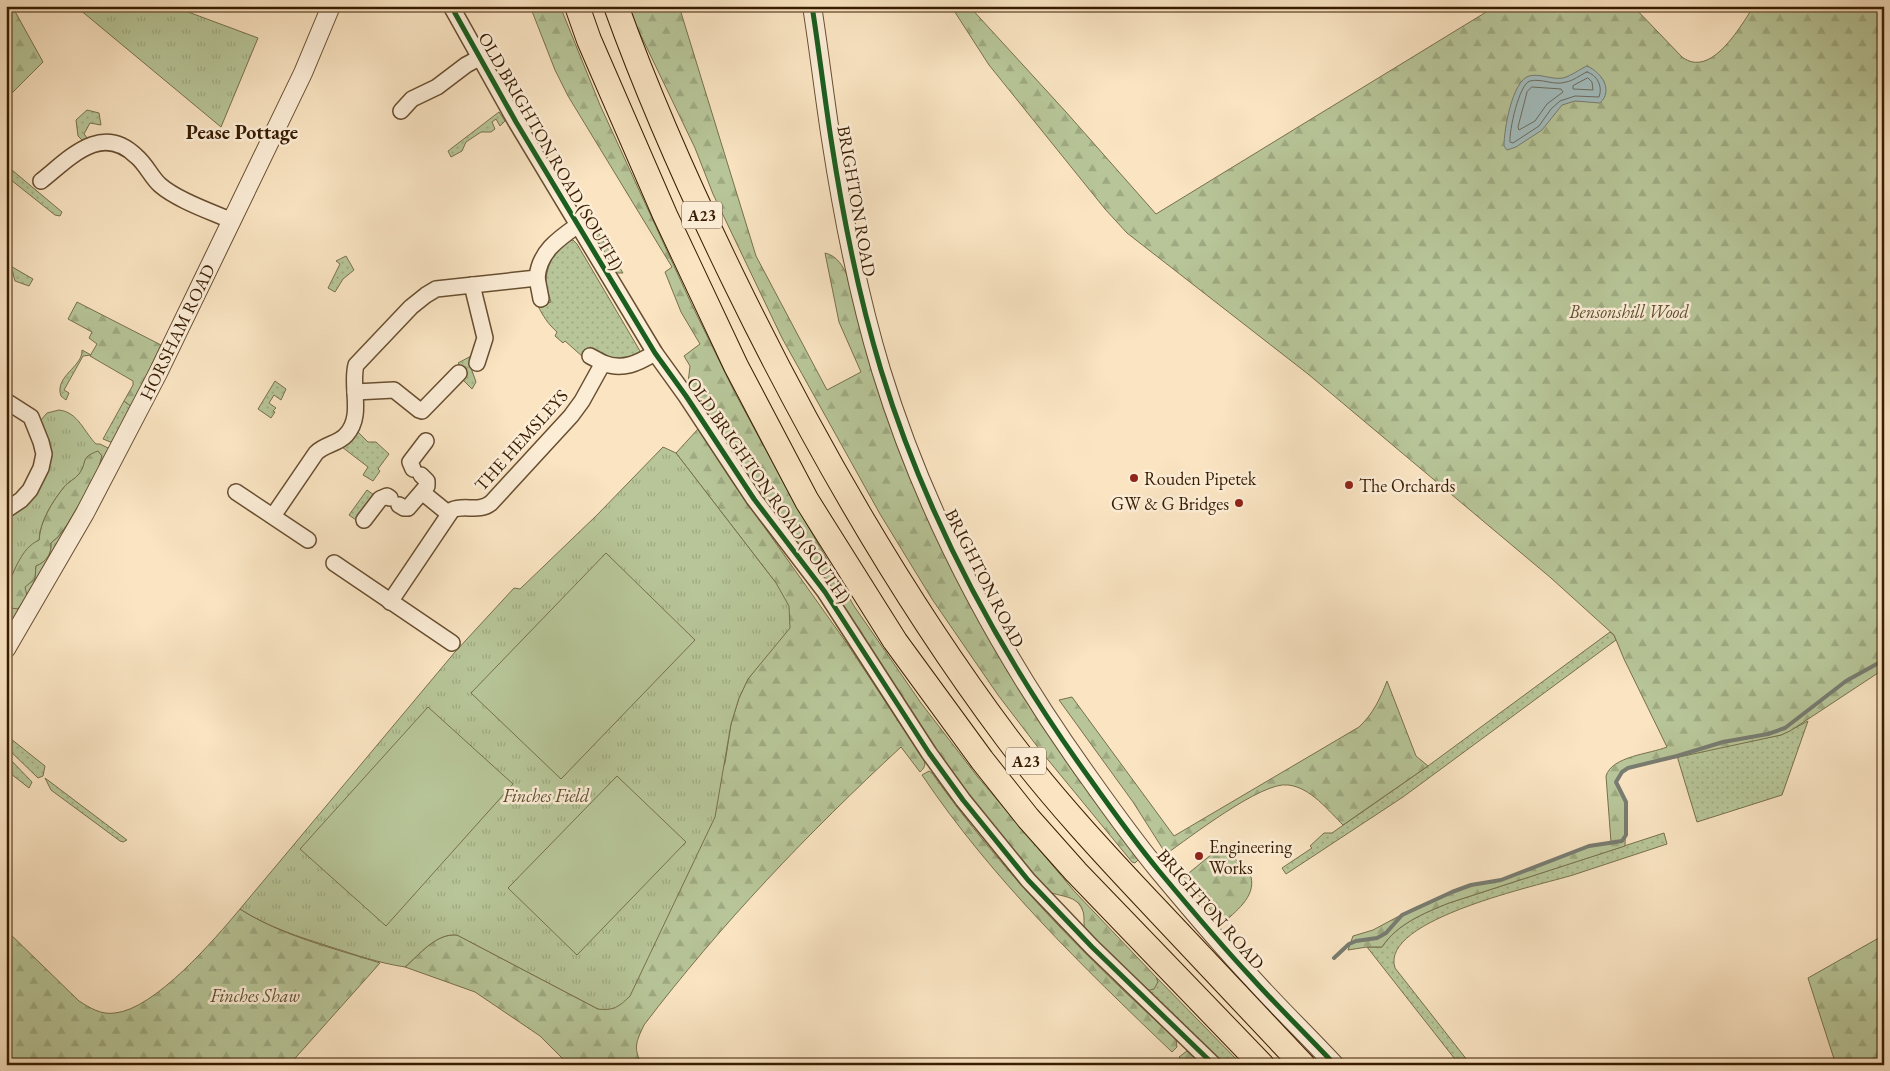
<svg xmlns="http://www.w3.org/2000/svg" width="1890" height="1071" font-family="'EB Garamond',serif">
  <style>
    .grass { fill: url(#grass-dots); stroke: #78704c }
    .forest { fill: url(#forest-firs); stroke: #78704c }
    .park { fill: url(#park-tufts); stroke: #78704c }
    .pitch { fill: #b7c598; stroke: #78704c }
    .water { fill: #a2bcbd; stroke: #787c71 }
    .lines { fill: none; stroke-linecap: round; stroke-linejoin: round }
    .shore { stroke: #6d6c5e; stroke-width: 1 }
    .stream { stroke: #787c71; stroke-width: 4 }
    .minor-casing { stroke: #684e30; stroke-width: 18 }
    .tertiary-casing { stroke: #684e30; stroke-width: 20 }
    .trunk-casing { stroke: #381c00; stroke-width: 26 }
    .minor { stroke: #fcedd7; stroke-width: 15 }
    .tertiary { stroke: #fcedd7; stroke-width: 18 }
    .trunk { stroke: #fae4c2; stroke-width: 24 }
    .cycleway-casing { stroke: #fcedd7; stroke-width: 8 }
    .cycleway { stroke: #1b5e20; stroke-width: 5 }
    .poi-dot { fill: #8f2418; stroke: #fcedd7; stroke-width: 2 }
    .labels { text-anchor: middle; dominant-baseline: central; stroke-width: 5; stroke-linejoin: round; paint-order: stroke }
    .shield { fill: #fcedd7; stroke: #735b40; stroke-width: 1 }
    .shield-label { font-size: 16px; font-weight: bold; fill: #381c00 }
    .street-label { font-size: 18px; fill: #381c00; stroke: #fcedd7 }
    .park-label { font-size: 18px; font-style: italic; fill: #5e4f2e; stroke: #fcedd7 }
    .poi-label { font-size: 18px; fill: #381c00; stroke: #fcedd7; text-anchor: start }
    .quarter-label { font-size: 20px; font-weight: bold; fill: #381c00; stroke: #fcedd7 }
  </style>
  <defs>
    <pattern id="grass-dots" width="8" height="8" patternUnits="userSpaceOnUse" patternTransform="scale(1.25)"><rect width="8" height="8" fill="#b7c598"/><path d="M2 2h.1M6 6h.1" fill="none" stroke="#9ea981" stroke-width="1.8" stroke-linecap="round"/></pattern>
    <pattern id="forest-firs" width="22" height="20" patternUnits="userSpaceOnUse" patternTransform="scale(1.25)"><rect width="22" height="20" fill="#b7c598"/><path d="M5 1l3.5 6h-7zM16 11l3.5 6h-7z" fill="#9ea981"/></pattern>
    <pattern id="park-tufts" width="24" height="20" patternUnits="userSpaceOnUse" patternTransform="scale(1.25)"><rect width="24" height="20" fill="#b7c598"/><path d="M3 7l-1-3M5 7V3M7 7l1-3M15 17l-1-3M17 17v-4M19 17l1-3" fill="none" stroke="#9ea981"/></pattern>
  </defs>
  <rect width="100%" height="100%" fill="#fae4c2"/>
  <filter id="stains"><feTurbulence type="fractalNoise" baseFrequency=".004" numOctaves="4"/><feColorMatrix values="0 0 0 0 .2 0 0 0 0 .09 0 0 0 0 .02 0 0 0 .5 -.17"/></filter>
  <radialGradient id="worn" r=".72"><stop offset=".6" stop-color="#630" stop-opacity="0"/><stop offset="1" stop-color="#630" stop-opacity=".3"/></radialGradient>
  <g class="grass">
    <path d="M87,110L99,113L101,125L90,123L84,134L89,140L85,143L78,136L76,120Z"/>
    <path d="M499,112L505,121L500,126L496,119L492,122L495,129L491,132H481L466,142L462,151L451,157L448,151Z"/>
    <path d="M6,165L62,212L60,216L55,215L6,176Z"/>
    <path d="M593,224L623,273H617L614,271L588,229Z"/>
    <path d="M573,240L577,244L640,351L633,361L611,359L590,347L583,357L565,341L563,343L555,336L557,332C548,324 543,316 538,306L551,302C549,295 546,289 546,282C546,267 556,243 573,240Z"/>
    <path d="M346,256L354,270L343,279L335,292L328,288L340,264L336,261Z"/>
    <path d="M7,264L33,279L29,286L15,281L12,270L6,271Z"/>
    <path d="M82,350L91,355L83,356L64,390L69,393L66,400L61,396C54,376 83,367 82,350Z"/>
    <path d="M473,355L470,365L476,382L472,389L462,379L468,373L458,363Z"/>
    <path d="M275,381L286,389L281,400L274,395L269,403L276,408L273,411L275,412L271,418L258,409Z"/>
    <path d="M124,401L132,407L113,443L103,439Z"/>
    <path d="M355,432H358L368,442H376L389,454L378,469L380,471L373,481L363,475L368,467L342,447Z"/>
    <path d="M367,490L374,495L356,520L349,515Z"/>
    <path d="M1610,632L1614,635L1616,640L1403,797L1286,874L1282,868L1312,848L1310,846L1324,833H1332L1428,766Z"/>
    <path d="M1808,721L1782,795L1697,822L1677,756L1781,735Z"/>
    <path d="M6,735L45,766L43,776L38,778L6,747Z"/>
    <path d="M6,755L32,782L29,788L6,770Z"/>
    <path d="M45,778L127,840L123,842L120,841L51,790Z"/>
    <path d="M1664,833L1667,844C1636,854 1604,865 1573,875C1541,885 1379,919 1395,968L1471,1065H1456L1458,1063L1367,947H1382C1397,924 1424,913 1449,903Z"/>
    <path d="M1156,977L1242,1065H1222L1146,991L1158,982Z"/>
  </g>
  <g class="forest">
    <path d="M6,6H12L43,62L6,99Z"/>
    <path d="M530,6H560L600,105L691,303L734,391L790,495L854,606L921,703L977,776L1075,892L1156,977L1158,982L1154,989L1146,991L1086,933C1082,924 1086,917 1082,909C1075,893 1056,898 1044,889L968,799L759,497L696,402L688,383L690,366L684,356L700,344L681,312L665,272L672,267L568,96L555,70Z"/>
    <path d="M629,6H679L756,256L827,390L861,372L839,322L825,253C838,256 843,267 848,277L919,490L1138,856V860L1135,863L1132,862L1040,750L998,695L932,599L880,514L782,338L713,194L695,148L634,21Z"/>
    <path d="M951,6H969L1066,112L1156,214L1496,6H1633L1682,57C1711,79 1740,27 1754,6H1884V669L1790,731L1781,735L1628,768L1622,772L1616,782L1626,802L1625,846L1449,903C1424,913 1397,924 1382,947H1367L1348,950L1353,936L1373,930L1414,908L1452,892L1471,885L1501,880L1589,846L1611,842L1606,776C1612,756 1650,754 1667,747L1624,659L1614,635L1551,578L1308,374L1127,233L1105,209L989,65Z"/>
    <path d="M77,302L161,345L132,407L124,401L133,385V381L90,356L97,344L89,338L92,332L68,319Z"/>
    <path d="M698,429L731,480L848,645L924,760C926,766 924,768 920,772L901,747C808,833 721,924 644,1025C636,1042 633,1048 642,1065H569L540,1036L475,992L405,967C420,954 436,933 457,935L598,1009L725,763L731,724L739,698L748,679L767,654L776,583L676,453Z"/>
    <path d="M98,450L102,456L97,474L67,525L58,537L51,543C52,554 46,562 36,566L35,579L27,591V596L18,609H11L9,625L6,628V585L11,578L19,558L30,544L39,540C40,521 52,502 64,487C68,482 75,479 79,473C88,462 79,458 98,450Z"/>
    <path d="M1387,681L1416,756L1428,766L1343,825C1329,811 1310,787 1288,785C1262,781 1189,838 1166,854L1133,802L1059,700L1072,697L1174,836L1359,727C1373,714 1380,699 1387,681Z"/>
    <path d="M929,771L932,773C1002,872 1086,958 1176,1039L1177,1047L1172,1052C1082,966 992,879 922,775Z"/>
    <path d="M1223,845L1251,877C1256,897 1235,912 1222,924L1184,877Z"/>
    <path d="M240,909C282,936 333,948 380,963L289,1065H6V930L79,1001C90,1008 101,1015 115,1013C155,1009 215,939 240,909Z"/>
    <path d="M1884,935V1055L1873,1065H1836L1808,978Z"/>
    <path d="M1187,1051L1203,1065H1186L1179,1057Z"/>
  </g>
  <g class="park">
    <path d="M81,6H172L258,38L221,127L79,9Z"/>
    <path d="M59,410C78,412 84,432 96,444H100L112,450L6,638C6,628 9,618 11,608L18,609L27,596L25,587L35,579L36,566C46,562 52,554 51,543L58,537L67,525L97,474L102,456L98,451C79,458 88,462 79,474C75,479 68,482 64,487C52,502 40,521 39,540C20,549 17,569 6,585V516L37,488L41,420L47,413Z"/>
    <path d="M663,447L676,453L776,583L789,606L790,628L748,679L739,698L731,724L715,817L630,996C619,1007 613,1011 598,1009L457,935C436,933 420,954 405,967C379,963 356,955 331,947C299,937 268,927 240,909L455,652L514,588L520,589L597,515Z"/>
  </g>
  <g class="pitch">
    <path d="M606,553L695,640L561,779L471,693Z"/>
    <path d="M428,707L513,784L386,926L300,849Z"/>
    <path d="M617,776L686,842L577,955L508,888Z"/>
  </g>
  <path class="water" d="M1587,66C1601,72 1614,90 1600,103L1575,101L1562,105L1542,130L1516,147L1507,150L1504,146C1504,130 1512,81 1529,76C1539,73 1552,80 1563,78C1571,76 1580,69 1587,66Z"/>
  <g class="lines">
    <g class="shore">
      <path d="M1587,72C1597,75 1603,86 1599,97L1575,96L1560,101L1551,109L1539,126L1513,143L1510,142C1509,131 1519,84 1530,81C1542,78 1554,86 1566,82C1573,81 1580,75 1587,72Z"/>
      <path d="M1588,78L1592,82L1593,90L1573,89V86Z"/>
      <path d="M1532,87L1561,89L1563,92L1547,104L1535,121L1519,130L1518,127L1527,92Z"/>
    </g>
    <path class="stream" d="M1334,958L1349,944L1356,941L1377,938L1386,933L1402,915L1452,892L1471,885L1501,880L1589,846L1622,841L1626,835V802L1616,782L1622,772L1628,768L1677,756L1723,742L1768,734L1785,728L1846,681L1884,660"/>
    <g class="minor-casing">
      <g id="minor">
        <path d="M451,6L516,122L655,353L686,396L754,499L825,592L929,753L963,800L1028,880L1092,947L1214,1065"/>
        <path d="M401,111L412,99L437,87L466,65L479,58"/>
        <path d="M41,181C69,159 101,122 136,156C146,164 151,177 160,185C177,200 212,212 232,221"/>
        <path d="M537,278L541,299"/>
        <path d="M472,285L485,338L477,363"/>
        <path d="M590,356L603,363"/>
        <path d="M355,392L394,390L419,410L422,411L459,373"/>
        <path d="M6,401L31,417L41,442L44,454L41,468L30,490L21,500L6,510"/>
        <path d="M413,469L410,462L426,441"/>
        <path d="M236,492L308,540"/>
        <path d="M422,492L449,514"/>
        <path d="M399,505L404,508H408L427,486V481L421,475"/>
        <path d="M273,516L316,453C325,444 338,444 346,435C364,416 350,387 356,365L411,307L426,295L436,289L537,278C539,252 558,239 578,225"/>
        <path d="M364,520L380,499L387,496L390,498"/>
        <path d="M334,563L452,643"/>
        <path d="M390,602L452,510C465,504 478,513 491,503L571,416L582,401L603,363C623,371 638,363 655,353"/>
      </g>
    </g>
    <g class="tertiary-casing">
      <g id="tertiary">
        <path d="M812,6C819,50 824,94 831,139C843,217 858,294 881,370C926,517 1000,654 1090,779C1112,810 1135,842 1159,871C1189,907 1219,943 1251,977C1278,1007 1307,1035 1335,1065"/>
        <path d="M6,649L85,513L158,373L303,73L331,6"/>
      </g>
    </g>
    <g class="trunk-casing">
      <g id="trunk">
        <path d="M577,6L589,40L665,215L736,366L807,501L895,641L982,760L1028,818L1076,872L1262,1065"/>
        <path d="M616,6C650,100 691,192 735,282C813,442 900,595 1007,738C1053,799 1105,855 1158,911C1206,962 1255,1014 1303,1065"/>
      </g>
    </g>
    <use href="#minor" class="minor"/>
    <use href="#tertiary" class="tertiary"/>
    <use href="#trunk" class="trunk"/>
    <g class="cycleway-casing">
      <g id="cycleway">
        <path d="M451,6L516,122L655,353L686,396L754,499L825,592L929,753L963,800L1028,880L1092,947L1214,1065"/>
        <path d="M812,6C819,50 824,94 831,139C843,217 858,294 881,370C926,517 1000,654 1090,779C1112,810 1135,842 1159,871C1189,907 1219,943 1251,977C1278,1007 1307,1035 1335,1065"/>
      </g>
    </g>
    <use href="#cycleway" class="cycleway"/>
  </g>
  <g class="poi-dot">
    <circle cx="1134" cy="478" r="5"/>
    <circle cx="1349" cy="485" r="5"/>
    <circle cx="1239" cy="503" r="5"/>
    <circle cx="1199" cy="856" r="5"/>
  </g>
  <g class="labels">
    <g class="shield">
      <rect x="682" y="201.5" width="40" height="27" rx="4"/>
      <rect x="1006" y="747.5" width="40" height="27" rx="4"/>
    </g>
    <g class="shield-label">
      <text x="702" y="215">A23</text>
      <text x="1026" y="761">A23</text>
    </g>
    <g class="street-label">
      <text transform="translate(551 151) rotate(60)">OLD BRIGHTON ROAD (SOUTH)</text>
      <text transform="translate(857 201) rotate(80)">BRIGHTON ROAD</text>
      <text transform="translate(177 332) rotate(-64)">HORSHAM ROAD</text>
      <text transform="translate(521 440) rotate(-48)">THE HEMSLEYS</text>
      <text transform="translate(769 490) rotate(55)">OLD BRIGHTON ROAD (SOUTH)</text>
      <text transform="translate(985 578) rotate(63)">BRIGHTON ROAD</text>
      <text transform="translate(1211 909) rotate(49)">BRIGHTON ROAD</text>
    </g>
    <g class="park-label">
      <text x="1629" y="311">Bensonshill Wood</text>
      <text x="546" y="795">Finches Field</text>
      <text x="255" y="995">Finches Shaw</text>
    </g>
    <g class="poi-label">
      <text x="1144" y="478">Rouden Pipetek</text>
      <text x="1359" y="485">The Orchards</text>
      <text x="1229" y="503" text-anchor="end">GW &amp; G Bridges</text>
      <text x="1209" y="846">Engineering<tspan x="1209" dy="21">Works</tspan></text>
    </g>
    <g class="quarter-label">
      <text x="242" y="132">Pease Pottage</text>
    </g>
  </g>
  <rect width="1890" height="1071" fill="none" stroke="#fae4c2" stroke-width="25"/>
  <rect x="8" y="8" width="1875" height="1056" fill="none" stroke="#381c00" stroke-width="2.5"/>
  <rect x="12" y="12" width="1865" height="1046" fill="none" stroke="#381c00"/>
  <rect width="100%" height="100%" filter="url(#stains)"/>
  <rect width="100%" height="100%" fill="url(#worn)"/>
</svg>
